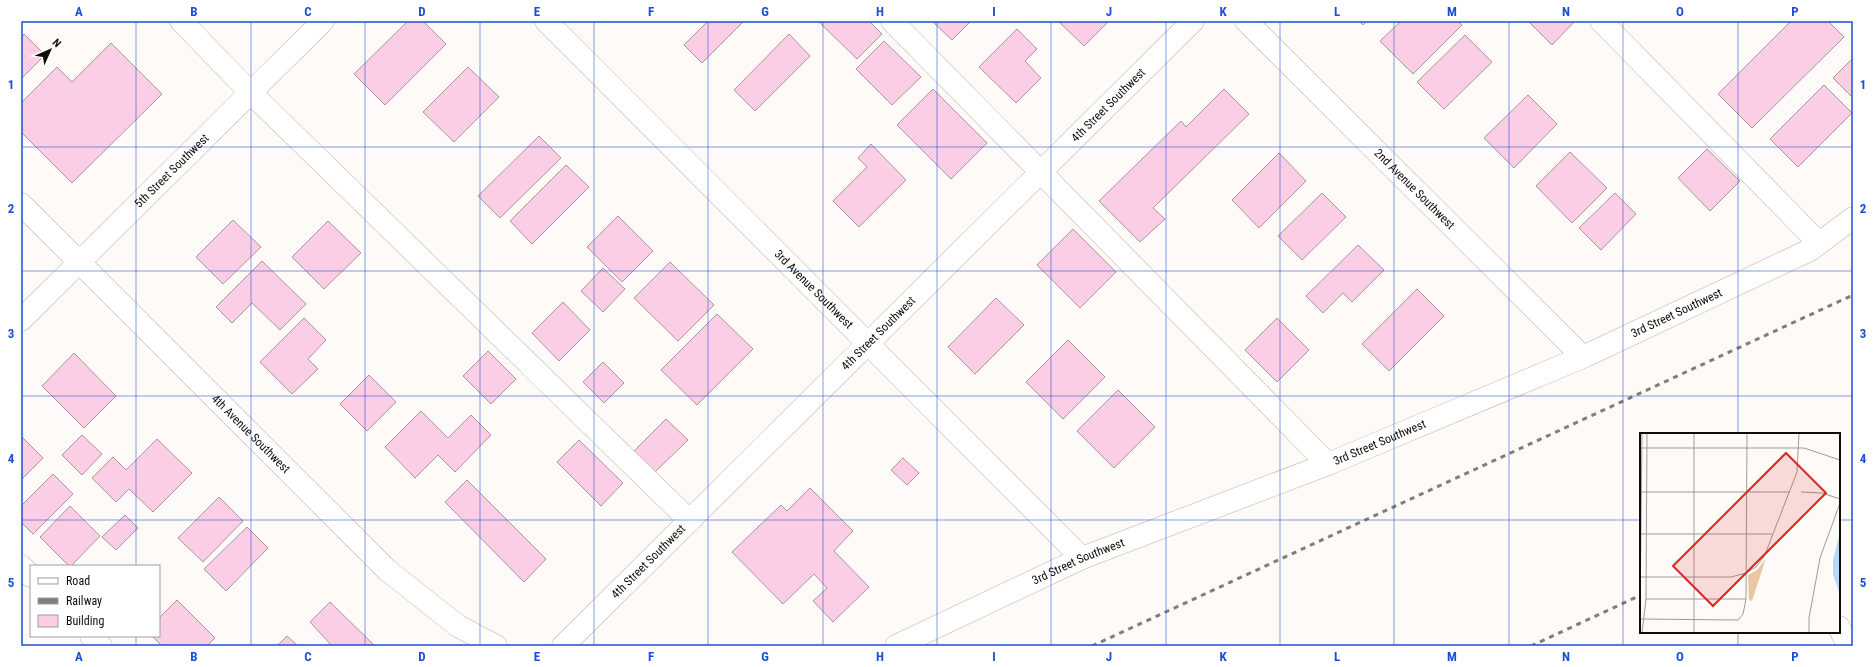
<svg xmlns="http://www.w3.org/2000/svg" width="1874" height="667" font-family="'Roboto Condensed',sans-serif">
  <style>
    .building { fill: #fbcee6; stroke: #aa95a0 }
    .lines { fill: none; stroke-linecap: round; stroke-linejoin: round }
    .minor-casing { stroke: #c2b2a3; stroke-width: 23 }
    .minor { stroke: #fff; stroke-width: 22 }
    .rail { stroke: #827d79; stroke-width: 3; stroke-dasharray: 5 5; stroke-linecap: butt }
    .grid { fill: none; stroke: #1d4ed8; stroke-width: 1; stroke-opacity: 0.55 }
    .labels { text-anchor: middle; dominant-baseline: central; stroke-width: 3; stroke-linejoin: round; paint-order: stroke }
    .street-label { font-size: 12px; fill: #110c07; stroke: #fff }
    .inset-road { fill: none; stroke: #9f9b97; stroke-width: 1 }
    .view { fill: #d62828; fill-opacity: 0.15; stroke: #d62828; stroke-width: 2 }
    .inset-edge { fill: none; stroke: #110c07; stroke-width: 2 }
    .neatline { fill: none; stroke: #1d4ed8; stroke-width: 1.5 }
    .grid-label { font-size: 13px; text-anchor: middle; font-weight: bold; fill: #1d4ed8 }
  </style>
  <rect width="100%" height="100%" fill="#fefaf7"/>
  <g class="building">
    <path d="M408,21H423L446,44L385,105L354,74Z"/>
    <path d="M708,21H744L702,63L684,45Z"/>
    <path d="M818,21H869L882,34L857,59Z"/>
    <path d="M935,21H971L952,40L934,23Z"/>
    <path d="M1058,21H1109L1084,46Z"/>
    <path d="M1359,21H1367L1363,25Z"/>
    <path d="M1401,21H1458L1462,25L1413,74L1380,41Z"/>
    <path d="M1528,21H1575L1552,45Z"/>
    <path d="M1791,21H1828L1844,37L1752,128L1718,94Z"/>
    <path d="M1017,29L1037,49L1025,61L1041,78L1016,103L979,67Z"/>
    <path d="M24,34L45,55L21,79V38Z"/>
    <path d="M789,34L810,56L755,111L734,90Z"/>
    <path d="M1465,35L1492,62L1444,109L1417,82Z"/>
    <path d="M884,41L921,77L892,105L856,69Z"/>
    <path d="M111,43L162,94L72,183L21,132V103L57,67L72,82Z"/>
    <path d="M1853,58V98L1833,78Z"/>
    <path d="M468,67L499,97L454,142L423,112Z"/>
    <path d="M1824,85L1852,113L1798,167L1770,139Z"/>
    <path d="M933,89L987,143L951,179L897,125Z"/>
    <path d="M1224,89L1249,114L1153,208L1165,219L1140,242L1099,201L1181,121L1186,127Z"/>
    <path d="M1528,95L1557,124L1514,168L1484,138Z"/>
    <path d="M539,136L561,158L500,218L478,196Z"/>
    <path d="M871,144L906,180L859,227L833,201L867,167L858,158Z"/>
    <path d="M1707,149L1740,181L1710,211L1678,178Z"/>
    <path d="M1570,152L1607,188L1572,223L1536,186Z"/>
    <path d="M1279,153L1306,181L1259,228L1232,200Z"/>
    <path d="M566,165L589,187L532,244L510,221Z"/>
    <path d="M1322,193L1346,217L1302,260L1278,236Z"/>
    <path d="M1615,193L1636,214L1601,250L1579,228Z"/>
    <path d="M618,216L653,251L622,282L587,247Z"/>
    <path d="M233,220L261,247L223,284L196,257Z"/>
    <path d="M328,221L361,253L324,289L292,257Z"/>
    <path d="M1073,229L1116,272L1080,308L1037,265Z"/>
    <path d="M1358,245L1384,270L1352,302L1343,293L1323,313L1306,296Z"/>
    <path d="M262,261L306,304L280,330L252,303L232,323L216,307Z"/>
    <path d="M670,262L714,305L678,341L634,298Z"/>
    <path d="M603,268L625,289L603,312L581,291Z"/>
    <path d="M1417,289L1444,316L1389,371L1362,344Z"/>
    <path d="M996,298L1024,325L975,374L948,347Z"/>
    <path d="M563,302L590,330L559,361L532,333Z"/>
    <path d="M717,314L753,349L697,405L661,370Z"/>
    <path d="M304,318L326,340L308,359L318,369L292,394L260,362Z"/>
    <path d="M1277,318L1309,350L1277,382L1245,350Z"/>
    <path d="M1068,340L1105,377L1063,419L1026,382Z"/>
    <path d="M488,351L516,379L491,404L463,376Z"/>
    <path d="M74,353L116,396L84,428L42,386Z"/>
    <path d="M603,362L624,383L604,403L583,382Z"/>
    <path d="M369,375L396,402L367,431L340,404Z"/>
    <path d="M1118,390L1155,427L1114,468L1077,431Z"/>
    <path d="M421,411L448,438L471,415L491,435L455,472L438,455L415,478L385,447Z"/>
    <path d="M666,419L688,440L655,472L634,451Z"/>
    <path d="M82,435L102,454L82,475L62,455Z"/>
    <path d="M21,436L43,458L21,480Z"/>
    <path d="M157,439L192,473L153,512L129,489L116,502L92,478L113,457L126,470Z"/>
    <path d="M579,440L623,483L601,506L557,462Z"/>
    <path d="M903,458L919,473L907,485L891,470Z"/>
    <path d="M53,474L73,494L33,534L21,522V506Z"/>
    <path d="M467,480L546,559L524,582L445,502Z"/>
    <path d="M810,488L853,531L834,551L869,587L833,622L813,601L827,588L814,574L783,604L732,552L781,505L787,511Z"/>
    <path d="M219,497L243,521L203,562L178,538Z"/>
    <path d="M70,506L100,536L71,566H69L40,537Z"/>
    <path d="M125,515L138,528L116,550L102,537Z"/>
    <path d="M247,527L268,548L226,591L204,569Z"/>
    <path d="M177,600L215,638L207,646H162L152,636H159V618Z"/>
    <path d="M330,602L374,645L373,646H332L310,622Z"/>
    <path d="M287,636L298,646H277Z"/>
  </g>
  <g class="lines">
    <g class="minor-casing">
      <g id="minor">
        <path d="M181,21L251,93L690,521"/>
        <path id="s1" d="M546,21L1082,558"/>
        <path d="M892,21L1328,464"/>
        <path id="s2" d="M1246,21L1583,357"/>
        <path d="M1601,21L1819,243"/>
        <path id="s3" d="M21,204L387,570L458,626L496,646"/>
        <path id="s4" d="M21,320L323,21"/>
        <path d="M21,566L31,576"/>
        <path d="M1839,627L1848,646"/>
        <path d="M91,636L101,646"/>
        <path id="s5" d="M563,646L1193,21"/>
        <path id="s6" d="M896,646L1082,558L1328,464L1583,357L1810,250L1853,218"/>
      </g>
    </g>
    <use href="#minor" class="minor"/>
    <g class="rail">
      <path d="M1092,646L1853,295"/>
      <path d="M1531,646L1641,595"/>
    </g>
  </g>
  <path class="grid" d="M136,21V566M251,21V646M365,21V646M480,21V646M594,21V646M708,21V646M823,21V646M937,21V646M1051,21V646M1166,21V646M1280,21V646M1394,21V646M1509,21V646M1623,21V646M1738,21V434M21,147H1853M21,271H1853M21,396H1853M21,520H1641M1839,520H1853M1738,632V646M136,636V646"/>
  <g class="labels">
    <g class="street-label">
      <text stroke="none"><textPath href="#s5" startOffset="768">4th Street Southwest</textPath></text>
      <text stroke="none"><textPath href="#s4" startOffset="212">5th Street Southwest</textPath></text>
      <text stroke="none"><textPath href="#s2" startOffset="238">2nd Avenue Southwest</textPath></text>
      <text stroke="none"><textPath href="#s1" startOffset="379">3rd Avenue Southwest</textPath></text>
      <text stroke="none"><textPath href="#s6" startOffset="849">3rd Street Southwest</textPath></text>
      <text stroke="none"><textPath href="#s5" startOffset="444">4th Street Southwest</textPath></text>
      <text stroke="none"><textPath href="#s3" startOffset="325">4th Avenue Southwest</textPath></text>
      <text stroke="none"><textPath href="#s6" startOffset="525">3rd Street Southwest</textPath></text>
      <text stroke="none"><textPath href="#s5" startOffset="120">4th Street Southwest</textPath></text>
      <text stroke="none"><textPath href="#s6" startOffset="201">3rd Street Southwest</textPath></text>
    </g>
  </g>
  <g transform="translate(1640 433)">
    <rect width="200" height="200" fill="#fefaf7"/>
    <path d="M126,125L112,168L109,167L108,142L117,137Z" fill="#eac6a3"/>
    <path d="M200,100V161L193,142V127Z" fill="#b8d8fb"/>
    <path class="inset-road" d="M0,15H164L200,27M0,59H150M161,59L182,60L200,66M0,101H132M0,144H91L106,140L116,134L124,124L157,39L159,0M6,166H106M0,184L2,0M0,186L98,187L103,181L106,166L107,0M2,200L6,166L7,0M54,200V0M169,200V185L180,125L200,70"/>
    <path class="view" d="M146,20L186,60L73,173L33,133Z"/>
    <rect width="200" height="200" class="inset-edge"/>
  </g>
  <rect width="1874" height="667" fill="none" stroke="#ffffff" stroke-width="44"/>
  <rect x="30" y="565" width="130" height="72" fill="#ffffff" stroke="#a09e9c"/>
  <rect x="38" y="578" width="20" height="6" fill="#ffffff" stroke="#a09e9c"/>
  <text x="66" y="585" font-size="12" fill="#110c07">Road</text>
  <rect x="38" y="598" width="20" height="6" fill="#827d79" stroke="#a09e9c"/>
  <text x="66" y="605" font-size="12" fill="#110c07">Railway</text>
  <rect x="38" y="615" width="20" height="12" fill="#fbcee6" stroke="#a09e9c"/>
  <text x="66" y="625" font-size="12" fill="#110c07">Building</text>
  <g transform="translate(50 50) rotate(45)" stroke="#ffffff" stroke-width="3" paint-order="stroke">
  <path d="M0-3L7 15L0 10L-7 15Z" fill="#110c07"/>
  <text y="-6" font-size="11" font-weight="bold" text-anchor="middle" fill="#110c07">N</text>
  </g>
  <rect x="22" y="22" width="1830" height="623" class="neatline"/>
  <g class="grid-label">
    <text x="79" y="16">A</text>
    <text x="194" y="16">B</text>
    <text x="308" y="16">C</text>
    <text x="422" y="16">D</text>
    <text x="537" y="16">E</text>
    <text x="651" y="16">F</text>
    <text x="765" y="16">G</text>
    <text x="880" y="16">H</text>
    <text x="994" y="16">I</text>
    <text x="1109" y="16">J</text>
    <text x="1223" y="16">K</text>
    <text x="1337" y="16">L</text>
    <text x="1452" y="16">M</text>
    <text x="1566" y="16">N</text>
    <text x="1680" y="16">O</text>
    <text x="1795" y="16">P</text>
    <text x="11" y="89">1</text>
    <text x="1863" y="89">1</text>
    <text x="11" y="213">2</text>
    <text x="1863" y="213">2</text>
    <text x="11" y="338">3</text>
    <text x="1863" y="338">3</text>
    <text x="11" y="463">4</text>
    <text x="1863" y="463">4</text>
    <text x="11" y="587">5</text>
    <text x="1863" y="587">5</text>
    <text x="79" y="661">A</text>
    <text x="194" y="661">B</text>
    <text x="308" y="661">C</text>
    <text x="422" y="661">D</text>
    <text x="537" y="661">E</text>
    <text x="651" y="661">F</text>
    <text x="765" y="661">G</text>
    <text x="880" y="661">H</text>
    <text x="994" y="661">I</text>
    <text x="1109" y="661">J</text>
    <text x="1223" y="661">K</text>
    <text x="1337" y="661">L</text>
    <text x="1452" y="661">M</text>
    <text x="1566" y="661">N</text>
    <text x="1680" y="661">O</text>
    <text x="1795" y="661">P</text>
  </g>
</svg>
